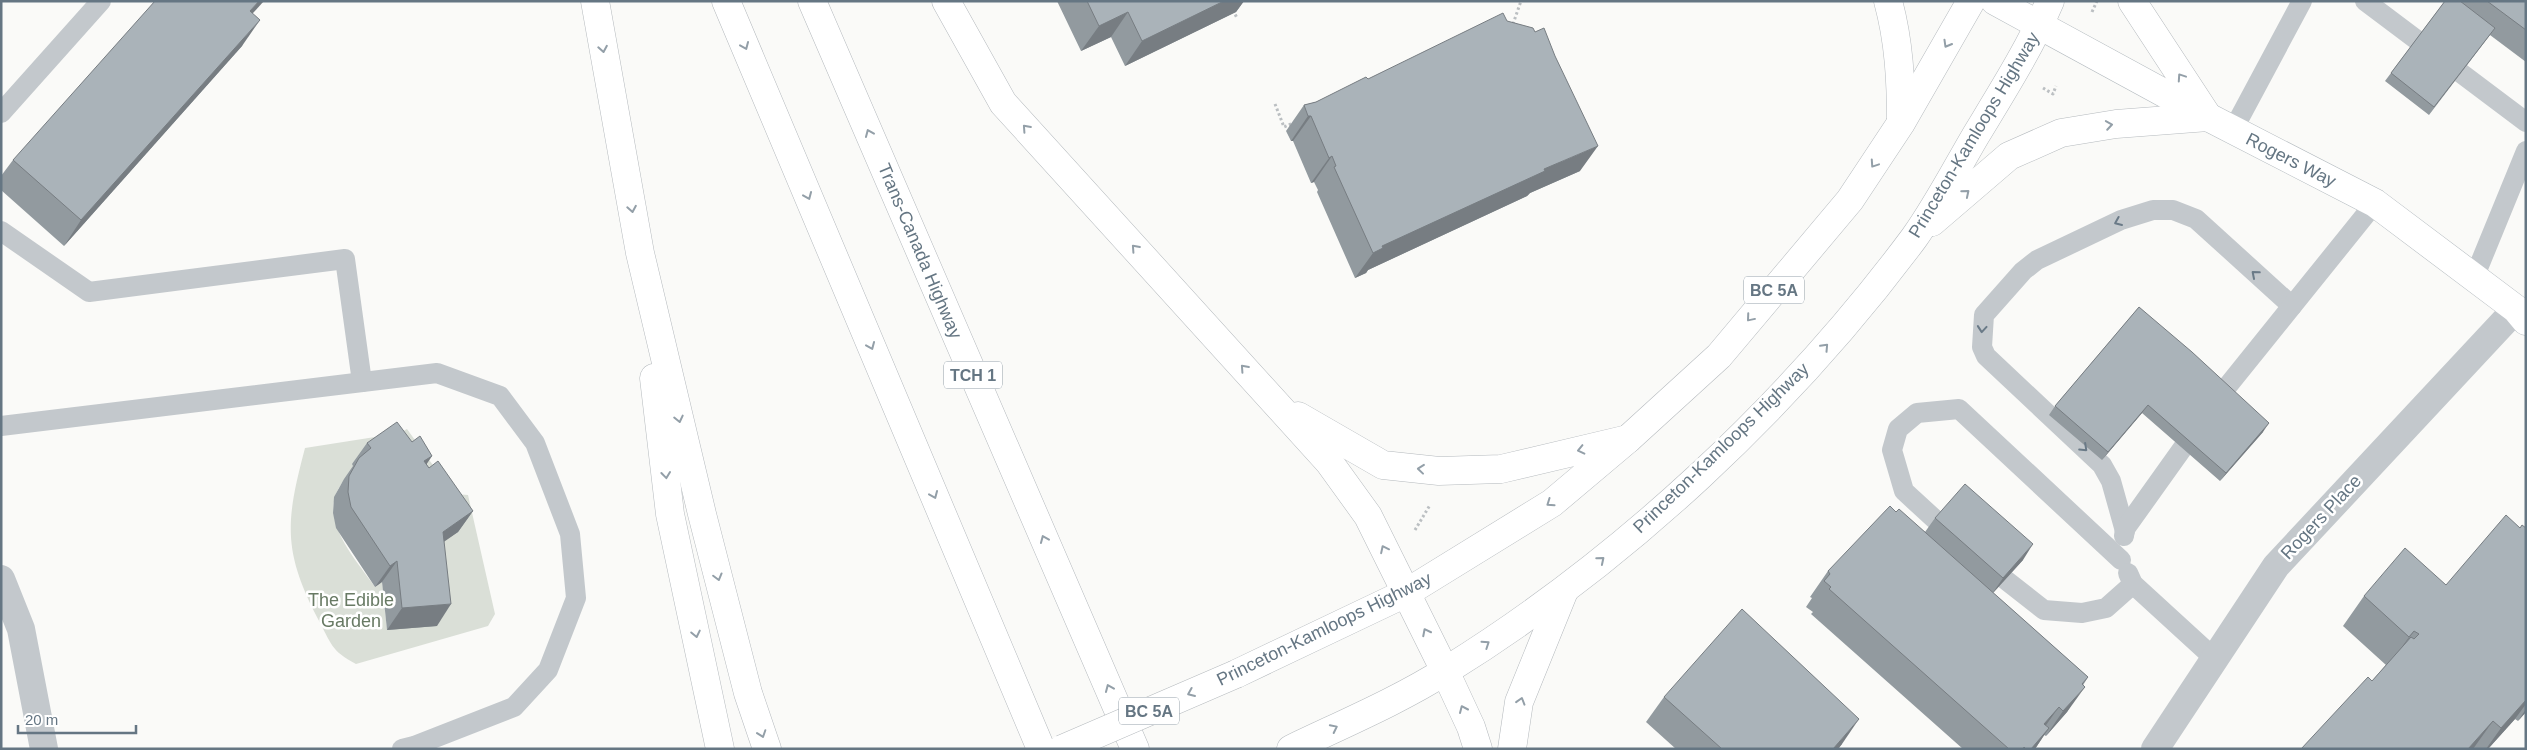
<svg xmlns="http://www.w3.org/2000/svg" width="2527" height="750" font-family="Helvetica,sans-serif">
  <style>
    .green { fill: #dadfd7; fill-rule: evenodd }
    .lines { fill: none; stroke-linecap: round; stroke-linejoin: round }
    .secondary-casing { stroke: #b3babf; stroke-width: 29 }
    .primary-casing { stroke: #b5babe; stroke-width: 29 }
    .highway-casing { stroke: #b4b9bd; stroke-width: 29 }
    .path { stroke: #bbbfc2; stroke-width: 3; stroke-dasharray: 2.5 2.5; stroke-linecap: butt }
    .lane { stroke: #c3c8cc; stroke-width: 20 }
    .street { stroke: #c3c8cc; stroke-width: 28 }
    .secondary { stroke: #fff; stroke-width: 28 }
    .primary { stroke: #fff; stroke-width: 28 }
    .highway { stroke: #fff; stroke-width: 28 }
    .primary-bridge-casing { stroke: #b5babe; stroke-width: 29; stroke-linecap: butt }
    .primary-bridge { stroke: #fff; stroke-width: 28 }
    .wall { fill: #929a9f }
    .shaded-wall { fill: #777d82 }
    .building { fill: #aab3b9; stroke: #777d82 }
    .oneway { stroke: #939fa8 }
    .oneway2 { stroke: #6a7a87 }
    .labels { text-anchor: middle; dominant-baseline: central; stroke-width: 5; stroke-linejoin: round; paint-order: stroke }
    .shield { fill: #fff; stroke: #939fa8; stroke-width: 1 }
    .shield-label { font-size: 16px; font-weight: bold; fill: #657683 }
    .street-label { font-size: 18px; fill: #657683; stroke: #fff }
    .park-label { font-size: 18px; fill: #687a64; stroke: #fff }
  </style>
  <rect width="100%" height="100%" fill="#fafaf8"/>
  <path class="green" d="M407,429L445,482L444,493L468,495L495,614L488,626L356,664C331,651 331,643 318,619C282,550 286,520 305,448L375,437L380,443ZM352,464L458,531L428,553L387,629L382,582L375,587C349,550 307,507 356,469Z"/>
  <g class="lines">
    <g class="secondary-casing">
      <path id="secondary" d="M1995,1L2208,117L2375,203L2516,309L2526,321"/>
    </g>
    <g class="primary-casing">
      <g id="primary">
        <path d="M1888,1C1899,41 1901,81 1901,122"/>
        <path d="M1932,222L2009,156L2061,133L2116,124L2208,117L2132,1"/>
        <path d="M1236,674L1406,593L1552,503L1628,439L1719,356L1850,200L1901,123L1971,1"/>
        <path d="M1291,749C1343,724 1398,701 1447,670C1624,560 1789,406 1914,238C1937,206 1956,169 1976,135C2002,92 2030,48 2050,1"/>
      </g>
    </g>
    <g class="highway-casing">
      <g id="highway">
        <path d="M595,1L640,253L702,514L748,693L767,749"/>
        <path d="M726,1L1041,749"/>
        <path d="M812,1L1135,749"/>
        <path d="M946,1L1003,103L1329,462L1368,516L1445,671L1471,727L1478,749"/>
        <path d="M654,378L670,514L720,749"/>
        <path d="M1298,416L1383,465L1439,471L1501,469L1628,439"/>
        <path d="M1512,749L1519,702L1564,591"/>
      </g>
    </g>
    <g class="path">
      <path d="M1233,10L1237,18"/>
      <path d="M2092,12L2097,1"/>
      <path d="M1513,24L1521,1"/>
      <path d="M2043,88L2053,94L2056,86"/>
      <path d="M1275,104L1284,127L1293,123"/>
      <path d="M1415,530L1430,505"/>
    </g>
    <g class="lane">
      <path d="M2365,1L2526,122"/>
      <path d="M1,113L101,1"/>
      <path d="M2233,130L2302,1"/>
      <path d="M1,231L89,292L345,259L362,382"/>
      <path d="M2474,278L2526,151"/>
      <path d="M1,426L437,373L500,396L535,443L570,534L576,598L548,670L514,707L414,746L402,749"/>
      <path d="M2125,531L2111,481L2102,465L1986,356L1982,347L1984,315L2023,271L2037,260L2121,220L2153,210H2173L2196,219L2292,306"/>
      <path d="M2124,536L2125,529L2222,393L2375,203"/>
      <path d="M1954,537L1904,491L1892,450L1898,429L1917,413L1959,409L2121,560"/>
      <path d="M1984,563L2044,610L2082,613L2106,608L2133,584"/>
      <path d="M2128,573L2133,584L2215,659"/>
    </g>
    <g class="street">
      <path d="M1,579L21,629L44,749"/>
      <path d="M2155,749L2276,566L2516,309"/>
    </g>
    <use href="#secondary" class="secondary"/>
    <use href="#primary" class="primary"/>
    <use href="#highway" class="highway"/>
    <g class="primary-bridge-casing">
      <path id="primary-bridge" d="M1062,749L1236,674"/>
    </g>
    <use href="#primary-bridge" class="primary-bridge"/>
  </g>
  <g class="wall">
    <path d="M1057,1H1244L1236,12L1125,66L1111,37L1081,51Z"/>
    <path d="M2445,1H2526V62L2490,35L2429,115L2385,81Z"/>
    <path d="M253,14L242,46L64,246L1,190V176L13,160Z"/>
    <path d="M1368,79L1580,171L1530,193L1527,196L1368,270L1366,273L1355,278L1317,192L1318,190L1314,182L1311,183L1293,141H1291L1286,131L1304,105L1316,102Z"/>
    <path d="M2139,307L2263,432L2220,481L2142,413L2102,460L2049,415L2055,406Z"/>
    <path d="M412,442L432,456L426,464L429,468L473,511L458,532L444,541L437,626L387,630L382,582L375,587L336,528L333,513L334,497L344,479L353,466L352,464L367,443Z"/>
    <path d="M1896,512L1925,532L1935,518L2023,560L1993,593L2088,677L2067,712L2046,736L2044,735L2035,749H1963L1811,614L1813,612L1806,607L1812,598L1810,597L1828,571Z"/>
    <path d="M2520,528H2526V712L2518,721L2515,719L2488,749H2301L2372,681L2386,665L2343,626L2364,596L2446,585Z"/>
    <path d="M1664,697L1842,744L1838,749H1676L1646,722Z"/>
  </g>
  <g class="shaded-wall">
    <path d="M259,1H264L232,36L250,11Z"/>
    <path d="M1224,1H1244L1236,12L1125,66L1142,41Z"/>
    <path d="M1128,12L1111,37L1081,51L1099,26Z"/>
    <path d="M260,20L242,46L64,246L81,220Z"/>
    <path d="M1308,116H1311L1293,141H1291Z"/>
    <path d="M1598,146L1580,171L1530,193L1527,196L1368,270L1366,273L1355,278L1373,253L1382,246L1544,169Z"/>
    <path d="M1332,156L1314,182L1311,183L1329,158Z"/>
    <path d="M2148,405L2142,413L2102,460L2108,452Z"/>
    <path d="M2269,423L2263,432L2220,481L2226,473Z"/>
    <path d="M432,456L418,477L424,461Z"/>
    <path d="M473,511L458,532L428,553L443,532Z"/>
    <path d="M2033,544L2023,560L1992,594L2003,578Z"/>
    <path d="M397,561L382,582L375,587L390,566Z"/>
    <path d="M451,604L437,626L387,630L402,608Z"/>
    <path d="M2414,631L2393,661L2388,667L2409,637Z"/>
    <path d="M2085,687L2067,712L2046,736L2063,711Z"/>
    <path d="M2526,700V704L2515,719L2488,749H2486L2501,728Z"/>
    <path d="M2059,707L2041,732L2044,724Z"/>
    <path d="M2526,709V712L2518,721Z"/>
    <path d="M1859,719L1842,744L1838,749H1833Z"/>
    <path d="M2493,721L2473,749H2468Z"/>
    <path d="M2049,728L2035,749H2031Z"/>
  </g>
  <g class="building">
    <path d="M155,1H259L250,11L260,20L81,220L13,160Z"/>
    <path d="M1087,1H1224L1142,41L1128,12L1099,26Z"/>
    <path d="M2445,1H2460L2495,28L2434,107L2391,73Z"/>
    <path d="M2487,1H2526V30Z"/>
    <path d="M1503,13L1507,21L1533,28L1535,32L1544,28L1555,56L1598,146L1544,169L1545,171L1382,246L1383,248L1373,253L1334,167L1336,166L1332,156L1329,158L1311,116H1308L1304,105L1316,102L1366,77L1368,79Z"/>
    <path d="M2139,307L2192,352L2269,423L2226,473L2148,405L2108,452L2055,406Z"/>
    <path d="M397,422L412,442L420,436L432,456L424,461L429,468L438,461L473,511L443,532L451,604L402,608L397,561L390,566L351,507L348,492L349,476L359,458L371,448L367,443Z"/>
    <path d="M1965,484L2033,544L2003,578L1935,518Z"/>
    <path d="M1890,506L1896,512L1899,509L2088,677L2082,684L2085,687L2063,711L2059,707L2044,724L2049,728L2031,749H2026L2024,747L2023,749H2009L1829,589L1831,587L1824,581L1830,574L1828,571Z"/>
    <path d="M2506,515L2520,528L2522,525L2526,528V700L2501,728L2493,721L2468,749H2301L2368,677L2372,681L2411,637L2414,639L2419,634L2414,631L2409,637L2364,596L2405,548L2446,585Z"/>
    <path d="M1742,609L1859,719L1833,749H1722L1664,697Z"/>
  </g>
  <defs><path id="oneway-chevron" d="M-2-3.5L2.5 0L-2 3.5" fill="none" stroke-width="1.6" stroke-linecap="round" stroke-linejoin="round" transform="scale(1.25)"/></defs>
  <g class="oneway">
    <use href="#oneway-chevron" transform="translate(1947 44) rotate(120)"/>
    <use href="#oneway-chevron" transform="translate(745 46) rotate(67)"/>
    <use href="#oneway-chevron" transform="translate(603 49) rotate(80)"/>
    <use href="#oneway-chevron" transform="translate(2181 77) rotate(-124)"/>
    <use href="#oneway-chevron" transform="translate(2109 125) rotate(-9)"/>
    <use href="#oneway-chevron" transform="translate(1026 128) rotate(-132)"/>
    <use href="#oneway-chevron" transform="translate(869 133) rotate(-113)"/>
    <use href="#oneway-chevron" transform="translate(1874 164) rotate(124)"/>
    <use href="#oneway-chevron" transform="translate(1966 193) rotate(-40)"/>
    <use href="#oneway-chevron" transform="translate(808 196) rotate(67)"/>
    <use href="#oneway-chevron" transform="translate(632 209) rotate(80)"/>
    <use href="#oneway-chevron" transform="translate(1135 248) rotate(-132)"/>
    <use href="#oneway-chevron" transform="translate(1750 318) rotate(130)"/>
    <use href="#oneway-chevron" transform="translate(871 346) rotate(67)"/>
    <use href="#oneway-chevron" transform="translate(1825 347) rotate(-47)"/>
    <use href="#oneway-chevron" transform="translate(1244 368) rotate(-132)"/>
    <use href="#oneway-chevron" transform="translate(679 419) rotate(77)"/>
    <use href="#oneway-chevron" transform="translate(1581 450) rotate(167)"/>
    <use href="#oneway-chevron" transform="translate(1421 469) rotate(-174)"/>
    <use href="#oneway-chevron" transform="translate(666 475) rotate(83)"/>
    <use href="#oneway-chevron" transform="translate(934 495) rotate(67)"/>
    <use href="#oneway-chevron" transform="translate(1550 503) rotate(145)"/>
    <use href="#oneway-chevron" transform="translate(1044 539) rotate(-113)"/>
    <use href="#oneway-chevron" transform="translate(1384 549) rotate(-116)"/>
    <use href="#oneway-chevron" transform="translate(1601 560) rotate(-40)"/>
    <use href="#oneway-chevron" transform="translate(718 577) rotate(75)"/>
    <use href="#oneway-chevron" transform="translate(1426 632) rotate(-117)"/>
    <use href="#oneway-chevron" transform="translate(696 634) rotate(78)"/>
    <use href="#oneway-chevron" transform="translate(1486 644) rotate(-34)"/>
    <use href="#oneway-chevron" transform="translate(1109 688) rotate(-113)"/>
    <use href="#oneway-chevron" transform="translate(1191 693) rotate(157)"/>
    <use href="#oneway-chevron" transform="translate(1521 701) rotate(-73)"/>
    <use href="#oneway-chevron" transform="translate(1463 709) rotate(-114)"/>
    <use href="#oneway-chevron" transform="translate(1334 728) rotate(-26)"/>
    <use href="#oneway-chevron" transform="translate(762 734) rotate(71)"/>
  </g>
  <g class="oneway2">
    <use href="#oneway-chevron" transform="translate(2118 222) rotate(157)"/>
    <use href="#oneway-chevron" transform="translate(2255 274) rotate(-139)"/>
    <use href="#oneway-chevron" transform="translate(1982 329) rotate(95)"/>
    <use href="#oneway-chevron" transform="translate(2084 448) rotate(43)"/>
  </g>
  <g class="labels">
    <g class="shield">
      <rect x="1744" y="276.5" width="60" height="27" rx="4"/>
      <rect x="944" y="361.5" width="58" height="27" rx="4"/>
      <rect x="1119" y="697.5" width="60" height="27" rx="4"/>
    </g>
    <g class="shield-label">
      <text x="1774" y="290">BC 5A</text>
      <text x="973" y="375">TCH 1</text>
      <text x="1149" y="711">BC 5A</text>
    </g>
    <g class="street-label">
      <text transform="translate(1974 135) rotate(-59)">Princeton-Kamloops Highway</text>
      <text transform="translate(2291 160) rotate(27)">Rogers Way</text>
      <text transform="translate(920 251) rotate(67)">Trans-Canada Highway</text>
      <text transform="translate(1721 448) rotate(-44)">Princeton-Kamloops Highway</text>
      <text transform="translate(2321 517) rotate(-47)">Rogers Place</text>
      <text transform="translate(1324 629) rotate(-26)">Princeton-Kamloops Highway</text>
    </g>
    <g class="park-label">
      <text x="351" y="600">The Edible<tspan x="351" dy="21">Garden</tspan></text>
    </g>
  </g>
  <rect width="2527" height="750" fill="none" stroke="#657683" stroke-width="5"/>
  <path d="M18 725v8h118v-8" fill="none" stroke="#657683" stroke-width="2.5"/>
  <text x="25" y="725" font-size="15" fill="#657683" stroke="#ffffff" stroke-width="4" paint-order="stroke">20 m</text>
</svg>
